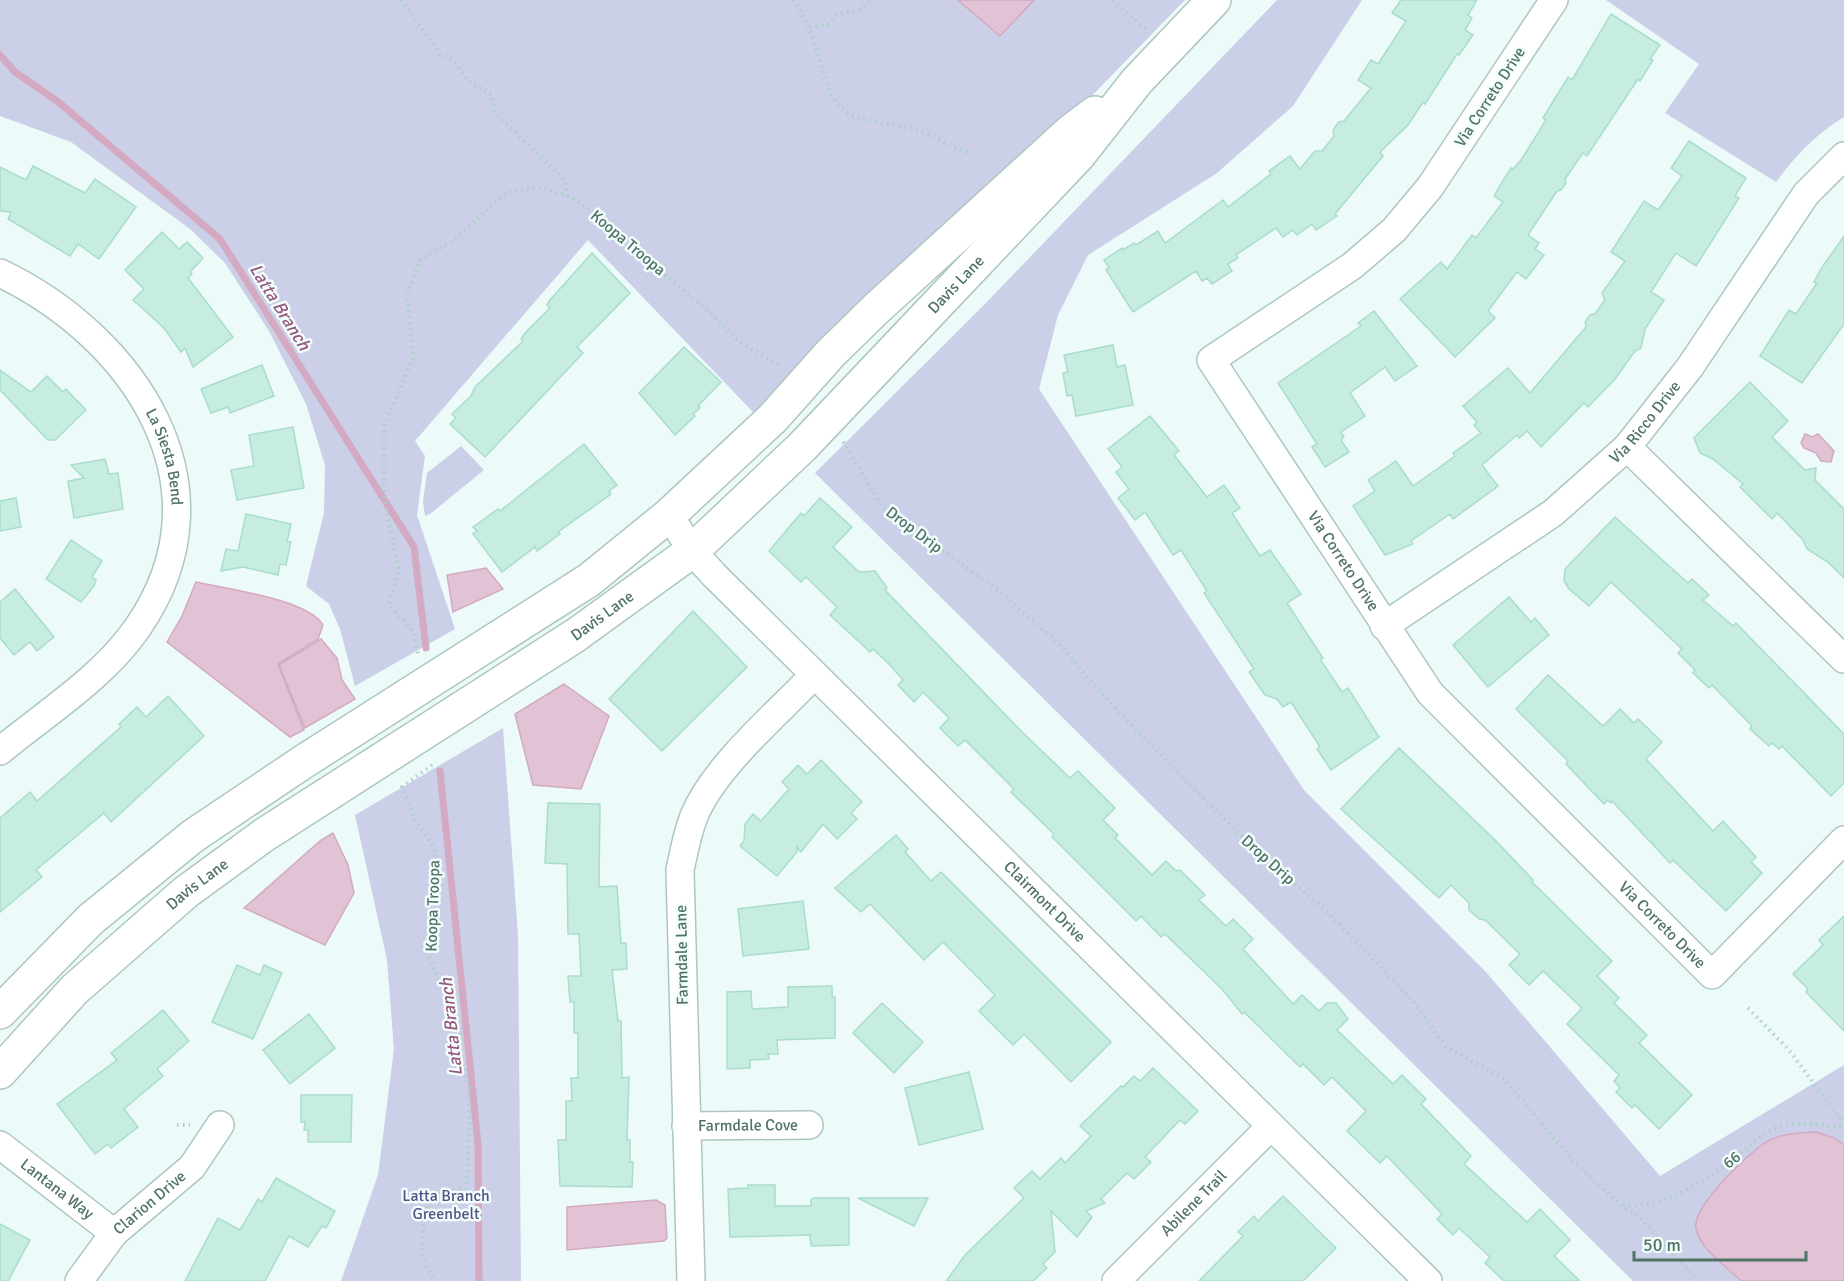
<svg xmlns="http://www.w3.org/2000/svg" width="1844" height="1281" font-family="Signika,sans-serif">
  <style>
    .green { fill: #cbcfe7 }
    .water { fill: #e2c2d5; stroke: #d3aac1; stroke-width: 1.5 }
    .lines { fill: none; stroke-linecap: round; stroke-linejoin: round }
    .stream { stroke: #d3aac1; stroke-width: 7 }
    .building { fill: #c7ece0; stroke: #a9ddcb; stroke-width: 1.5 }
    .minor-casing { stroke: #adc7bf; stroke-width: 30 }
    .tertiary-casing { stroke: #adc7bf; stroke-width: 36 }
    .path { stroke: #aad2c4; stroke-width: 4; stroke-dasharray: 1.5 4.5; stroke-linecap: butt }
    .minor { stroke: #fff; stroke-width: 27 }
    .tertiary { stroke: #fff; stroke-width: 33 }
    .labels { text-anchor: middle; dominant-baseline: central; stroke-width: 5; stroke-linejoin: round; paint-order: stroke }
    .street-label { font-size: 16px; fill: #517366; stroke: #f2fdfc }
    .park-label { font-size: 16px; fill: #515382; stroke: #f2fdfc }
    .water-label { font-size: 18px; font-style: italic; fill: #97587c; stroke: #f2fdfc }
  </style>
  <rect width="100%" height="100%" fill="#ecfaf9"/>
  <g class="green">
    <path d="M0,0H958L1000,36L1034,0H1185L1079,109L753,412L588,240L415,441L425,456L417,515L455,629L355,686L340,629L329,604L306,586L324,513L325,465L306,404L269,331L225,263L190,229L71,142L0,116Z"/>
    <path d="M1277,0H1362L1293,106L1217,173L1088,255L1058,315L1039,389L1304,790L1486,972L1660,1176L1844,1065V1281H1633L815,473L984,305Z"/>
    <path d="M1606,0H1844V117C1816,134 1795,156 1776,182L1665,113L1699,64Z"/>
    <path d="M461,446L484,470L430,514L425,516L423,501L427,473Z"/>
    <path d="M503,728L518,936L521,1281H341L378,1175L394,1049L387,960L355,815Z"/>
  </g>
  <g class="water">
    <path d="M958,0H1034L1000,36Z"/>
    <path d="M1805,434L1812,437L1818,434L1834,451L1831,462L1821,461L1816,453L1804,448L1801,443Z"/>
    <path d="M486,568L503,589L453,612L447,575Z"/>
    <path d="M196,582C226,589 308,599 323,625L318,639L278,664L304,730L290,737L167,642L182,616Z"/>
    <path d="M321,639L337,658L342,680L355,699L305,728L279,665Z"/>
    <path d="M564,684L609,716L581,789L533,785L515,714Z"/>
    <path d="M333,833L348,865L354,893L325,945L244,908L321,840Z"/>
    <path d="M1816,1132L1834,1138L1844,1145V1281H1741C1726,1266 1701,1250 1696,1229C1691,1207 1748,1154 1766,1142C1781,1133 1800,1133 1816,1132Z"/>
    <path d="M656,1200L665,1205L667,1238L664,1241L567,1250V1207Z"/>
  </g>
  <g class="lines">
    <g class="stream">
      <path d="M0,55L15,72L57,101L220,239L414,547L426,648"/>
      <path d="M440,771L478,1144L479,1281"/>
    </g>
  </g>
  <g class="building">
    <path d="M1401,0H1477L1468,15L1472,18L1465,30L1473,35L1459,55L1457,54L1425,104L1423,102L1408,125L1380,152L1383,156L1335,214L1337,216L1316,230L1312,224L1297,235L1293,230L1283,237L1276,228L1236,255L1238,258L1228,264L1232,271L1212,284L1207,278L1202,281L1196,271L1133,312L1106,270L1109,268L1104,260L1122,248L1123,250L1134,243L1136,245L1158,231L1165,243L1223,200L1228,207L1271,174L1269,171L1290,156L1300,169L1315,151H1322L1334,136L1333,130L1339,122L1344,121L1371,88L1358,80L1371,60L1378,64L1406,21L1392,13Z"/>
    <path d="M1611,14L1660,45L1650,59L1653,60L1640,81L1638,79L1587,156L1583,153L1565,179L1566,183L1561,190L1557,191L1528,235L1539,243L1535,249L1544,255L1526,279L1517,272L1488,311L1495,318L1455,357L1400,299L1441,262L1447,269L1472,235L1476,238L1503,202L1494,196L1498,189L1511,168L1513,169L1521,160L1546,120L1543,118L1554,100L1568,77L1572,80Z"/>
    <path d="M1689,141L1746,178L1735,196L1739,198L1696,266L1676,253L1651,292L1664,300L1645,329L1641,348L1635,351L1615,379L1588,407L1584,403L1541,447L1527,431L1519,438L1517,435L1482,465L1498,486L1453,519L1450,514L1411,541L1413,544L1385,555L1353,506L1375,491L1368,480L1396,461L1413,486L1455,456L1453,453L1481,433L1474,425L1477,422L1463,406L1508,368L1530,393L1586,327L1585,322L1590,315L1595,314L1605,300L1602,293L1625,261L1611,252L1644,201L1658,210L1682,176L1671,168Z"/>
    <path d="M33,166L85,193L95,179L136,207L99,259L78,244L70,256L8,219L11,212L0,211V167L26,180Z"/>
    <path d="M162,232L179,249L187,242L203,258L190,272L192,274L188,278L233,337L193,367L185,348L181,352L164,328L133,300L144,289L125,270Z"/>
    <path d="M1844,236V324L1802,383L1760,356L1789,310L1796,314L1817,283L1814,282L1821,269Z"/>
    <path d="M592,253L630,293L577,347L583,353L485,457L450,424L456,418L452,414L471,396L475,387L523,341L521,339L526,332L550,308L547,305L550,300Z"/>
    <path d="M1374,311L1417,366L1395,381L1385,367L1350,393L1365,416L1341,432L1344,437L1341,440L1349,452L1325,467L1312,447L1317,444L1278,383L1361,326L1358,323Z"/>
    <path d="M1113,345L1117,367L1125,365L1133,405L1076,416L1072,395L1067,396L1063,373L1068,372L1064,355Z"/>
    <path d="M684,347L721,382L698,406L700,408L693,414L695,416L675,435L639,393Z"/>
    <path d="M262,365L274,396L230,413L228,407L211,413L201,389Z"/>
    <path d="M0,370L31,392L47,376L63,392L66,389L86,410L55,440H48L0,390Z"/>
    <path d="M1750,382L1788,421L1772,437L1805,470L1816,468L1815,480L1844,509V578L1828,562L1807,549L1803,540L1777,513L1772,519L1740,487L1743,484L1713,459L1700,453L1694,438Z"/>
    <path d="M1150,416L1179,451L1174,455L1207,497L1224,485L1240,508L1232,513L1260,556L1270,550L1301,594L1287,603L1323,658L1320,659L1342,692L1348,688L1379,737L1331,770L1317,749L1320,747L1291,702L1283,707L1277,699L1265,695L1249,672L1254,669L1204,593L1207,591L1181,550L1173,555L1145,512L1135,520L1118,498L1129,489L1116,472L1122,467L1108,449Z"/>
    <path d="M293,427L304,488L237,500L231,470L254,466L249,435Z"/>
    <path d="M584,444L617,485L609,491L611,494L558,532L560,534L537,551L535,547L502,572L473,534L477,531L473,527L498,509L500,511Z"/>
    <path d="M105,459L109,474L118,473L123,509L74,518L68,481L84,478L71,465Z"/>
    <path d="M16,498L21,527L0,531V501Z"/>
    <path d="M820,498L852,527L833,547L859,572L875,571L887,588L885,590L1021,731L1070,778L1078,771L1115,808L1103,820L1118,835L1115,838L1152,875L1166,861L1176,871L1180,870L1205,895L1199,900L1226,926L1233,919L1253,939L1243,949L1293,1004L1302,995L1319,1011L1327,1003H1336L1348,1019L1337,1030L1393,1084L1402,1075L1426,1099L1421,1104L1471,1156L1464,1164L1527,1222L1540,1209L1570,1240L1554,1256L1580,1281H1504L1485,1263L1490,1257L1459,1228L1453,1235L1437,1219L1442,1214L1387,1156L1380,1163L1347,1131L1366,1111L1332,1077L1324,1085L1303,1064L1300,1067L1244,1012L1242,1014L1222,989L1165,934L1161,937L1141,916L1136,921L1052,837L1054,834L1011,792L1014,789L965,740L958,746L940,728L949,718L923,692L914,702L898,685L903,680L889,664L873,649L870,652L830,615L837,607L806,577L801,582L769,551L801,513L804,516Z"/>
    <path d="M246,514L291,524L287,542H291L286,565L280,564L278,575L243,567L221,571L226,549L238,551Z"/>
    <path d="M1615,517L1688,583L1692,579L1709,595L1703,600L1733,626L1736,623L1844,734V783L1831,796L1782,746L1779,749L1772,743L1769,746L1750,729L1752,726L1712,685L1709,688L1693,673L1695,670L1678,653L1682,649L1611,582L1589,606L1569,589L1564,581L1565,569Z"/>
    <path d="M71,540L102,561L92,577L96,580L94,586L81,602L46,579Z"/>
    <path d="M15,589L54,637L37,651L30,642L14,655L0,638V602Z"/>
    <path d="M1509,597L1531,622L1535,618L1549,635L1488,687L1453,645Z"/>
    <path d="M693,611L747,667L662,751L609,699Z"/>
    <path d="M1548,675L1603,726L1620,709L1634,723L1638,719L1662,742L1646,759L1713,831L1723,821L1756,857L1751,862L1762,873L1726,911L1673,860L1670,863L1612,801L1611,803L1607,800L1604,804L1566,764L1568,761L1516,709Z"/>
    <path d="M168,696L204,736L111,822L104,813L36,870L42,877L0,912V818L30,792L37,801L121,727L119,724L137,707L146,717Z"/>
    <path d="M1399,748L1495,840L1533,880L1532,882L1612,961L1597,976L1619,998L1614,1003L1647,1035L1639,1043L1692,1095L1659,1129L1635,1105L1632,1108L1616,1092L1620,1088L1614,1081L1619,1075L1567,1024L1582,1008L1543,971L1529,985L1509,965L1520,954L1485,920L1479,919L1469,910V903L1451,885L1439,898L1341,809Z"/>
    <path d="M821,760L862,802L851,813L857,819L837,839L823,824L801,852L797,847V852L777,876L740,846L744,841L745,824L753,814L761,821L789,789L782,782L798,765L807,774Z"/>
    <path d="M548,803L600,804L599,887L617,886L621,943H626L627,969L612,970L618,1021H621L622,1078L629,1077L627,1140H630V1162H633L632,1187L560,1186L558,1140H566V1101H572L571,1078H578V1033H574V1002H570L568,976H581L579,934H568L567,864L545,863Z"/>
    <path d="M896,835L908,849L905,852L931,881L941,872L1111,1042L1071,1082L1024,1034L1013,1045L979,1011L995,995L943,942L924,960L870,904L861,912L835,888Z"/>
    <path d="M803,901L809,949L743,956L738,909Z"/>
    <path d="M1844,916V1031L1806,992L1808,989L1793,974L1823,945L1819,940Z"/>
    <path d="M237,965L260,975L264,965L282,973L253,1039L212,1022Z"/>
    <path d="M832,986V997H835V1038L777,1040L778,1054H768L769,1059L750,1060V1068L727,1069V992L751,991L752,1009L788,1007V987Z"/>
    <path d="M882,1003L923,1042L894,1073L853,1033Z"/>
    <path d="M163,1010L189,1041L157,1069L163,1076L124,1109L138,1127L111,1148L108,1144L95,1154L57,1104L117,1060L111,1053Z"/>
    <path d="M309,1014L335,1048L290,1084L263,1050Z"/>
    <path d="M1153,1068L1198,1111L1185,1124L1180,1120L1145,1157L1151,1162L1134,1179L1127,1173L1101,1199L1105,1203L1086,1211L1092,1217L1077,1237L1051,1211L1055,1252L1043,1264L1047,1268L1033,1281H946L966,1254L1024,1198L1014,1188L1032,1171L1040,1179L1061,1158L1065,1163L1091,1136L1080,1126L1121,1086L1123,1087L1134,1076L1140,1081Z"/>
    <path d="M969,1072L983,1129L919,1145L905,1088Z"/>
    <path d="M301,1095H352L351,1142H308V1130H304L305,1122H301Z"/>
    <path d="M276,1178L335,1211L326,1228L322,1226L308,1247L289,1236L265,1281H185L218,1218L240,1230L258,1199L262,1202Z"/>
    <path d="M748,1185H775V1206H811V1200L814,1198H849V1245L811,1246L810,1235L730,1237L728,1189L748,1188Z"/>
    <path d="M1283,1196L1336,1248L1303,1281H1199L1243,1236L1238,1232L1254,1216L1258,1221Z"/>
    <path d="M858,1198H928L914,1226Z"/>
    <path d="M0,1224L30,1240L8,1281H0Z"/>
  </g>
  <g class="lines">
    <g class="minor-casing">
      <g id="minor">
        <path id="s1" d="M1554,0L1430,187L1394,230L1352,266L1211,360L1430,693L1712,975L1844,840"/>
        <path id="s2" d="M0,273C134,337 235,486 138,627C104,677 46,713 0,751"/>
        <path d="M1627,447L1844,659"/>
        <path id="s3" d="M669,515L692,551L715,576L1428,1281"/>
        <path id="s4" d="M1384,626L1553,513L1627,447L1690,367L1806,194L1844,156"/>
        <path id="s5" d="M686,1126L809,1125"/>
        <path id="s6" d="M0,1145L114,1233"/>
        <path id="s7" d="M79,1281L114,1233L192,1167L220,1125"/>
        <path d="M691,1281L680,870C684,851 687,834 694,816C715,766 776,715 814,675"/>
        <path id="s8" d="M1116,1281L1271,1126"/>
      </g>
    </g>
    <g class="tertiary-casing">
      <g id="tertiary">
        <path d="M0,1012L91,919L193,836L303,762L589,580L669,515L773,418L830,354L876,309L1070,132L1095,113"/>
        <path id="s9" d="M0,1072L74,990L186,892L264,835L576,635L692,551L802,447L969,271L1078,156L1137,81L1214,0"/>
      </g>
    </g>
    <g class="path">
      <path d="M401,0L440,54L454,61L468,81L492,95L496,114L564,179L567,196"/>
      <path d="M793,0C814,28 817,61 831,93C847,129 893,119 924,132C940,139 953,148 969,153"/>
      <path d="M1113,0L1147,30"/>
      <path d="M810,28L829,24L836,15L859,10L871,0"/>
      <path d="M843,442L882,506L1004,595L1058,643L1123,717L1238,833L1329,914L1413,1001L1446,1047L1505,1079L1572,1160L1620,1205L1636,1214L1699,1281"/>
      <path d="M418,653L414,633L389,604L399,571L384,499V426L413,359L407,295L420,259L451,242L507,192L542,187L573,198L610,224L631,247L704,307L739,342L782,366"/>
      <path d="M432,765L402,787L415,820L435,849L436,886L428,954L442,989L459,1019L461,1054L469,1087L470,1124L466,1189L436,1192C426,1202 420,1241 423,1255C425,1265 430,1273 435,1281"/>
      <path d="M1748,1008L1788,1049L1844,1123"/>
      <path d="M177,1125H190"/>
      <path d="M1623,1205C1665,1209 1705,1181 1736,1157C1747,1148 1758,1137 1769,1131C1791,1119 1815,1125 1838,1127L1844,1123"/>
    </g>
    <use href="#minor" class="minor"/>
    <use href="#tertiary" class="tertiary"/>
  </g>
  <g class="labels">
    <g class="street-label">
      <text transform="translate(1490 97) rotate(-57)">Via Correto Drive</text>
      <text transform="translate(628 243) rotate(40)">Koopa Troopa</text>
      <text stroke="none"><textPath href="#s9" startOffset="1245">Davis Lane</textPath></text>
      <text stroke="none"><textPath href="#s4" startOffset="333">Via Ricco Drive</textPath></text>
      <text stroke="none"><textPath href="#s2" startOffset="256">La Siesta Bend</textPath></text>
      <text transform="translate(914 530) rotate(37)">Drop Drip</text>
      <text stroke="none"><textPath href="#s1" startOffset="746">Via Correto Drive</textPath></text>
      <text stroke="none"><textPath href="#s9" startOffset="759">Davis Lane</textPath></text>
      <text transform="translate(1268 860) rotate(42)">Drop Drip</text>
      <text stroke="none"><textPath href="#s9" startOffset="273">Davis Lane</textPath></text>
      <text stroke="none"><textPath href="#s3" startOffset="540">Clairmont Drive</textPath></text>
      <text transform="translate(433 906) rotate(-88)">Koopa Troopa</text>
      <text stroke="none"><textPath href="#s1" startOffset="1232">Via Correto Drive</textPath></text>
      <text transform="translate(682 955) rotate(-91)">Farmdale Lane</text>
      <text stroke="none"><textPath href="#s5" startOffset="62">Farmdale Cove</textPath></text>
      <text transform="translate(1732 1160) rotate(-38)">66</text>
      <text stroke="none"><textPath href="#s6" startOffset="72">Lantana Way</textPath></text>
      <text stroke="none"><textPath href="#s7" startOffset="106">Clarion Drive</textPath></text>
      <text stroke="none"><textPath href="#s8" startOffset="110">Abilene Trail</textPath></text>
    </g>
    <g class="park-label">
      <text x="446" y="1196">Latta Branch<tspan x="446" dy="18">Greenbelt</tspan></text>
    </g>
    <g class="water-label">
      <text transform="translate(280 307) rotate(58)">Latta Branch</text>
      <text transform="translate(451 1027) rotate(-96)">Latta Branch</text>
    </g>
  </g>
  <path d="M1634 1251v9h172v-9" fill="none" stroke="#517366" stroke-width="3"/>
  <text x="1643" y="1251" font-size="18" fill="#517366" stroke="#f2fdfc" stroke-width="4.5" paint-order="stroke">50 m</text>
</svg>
